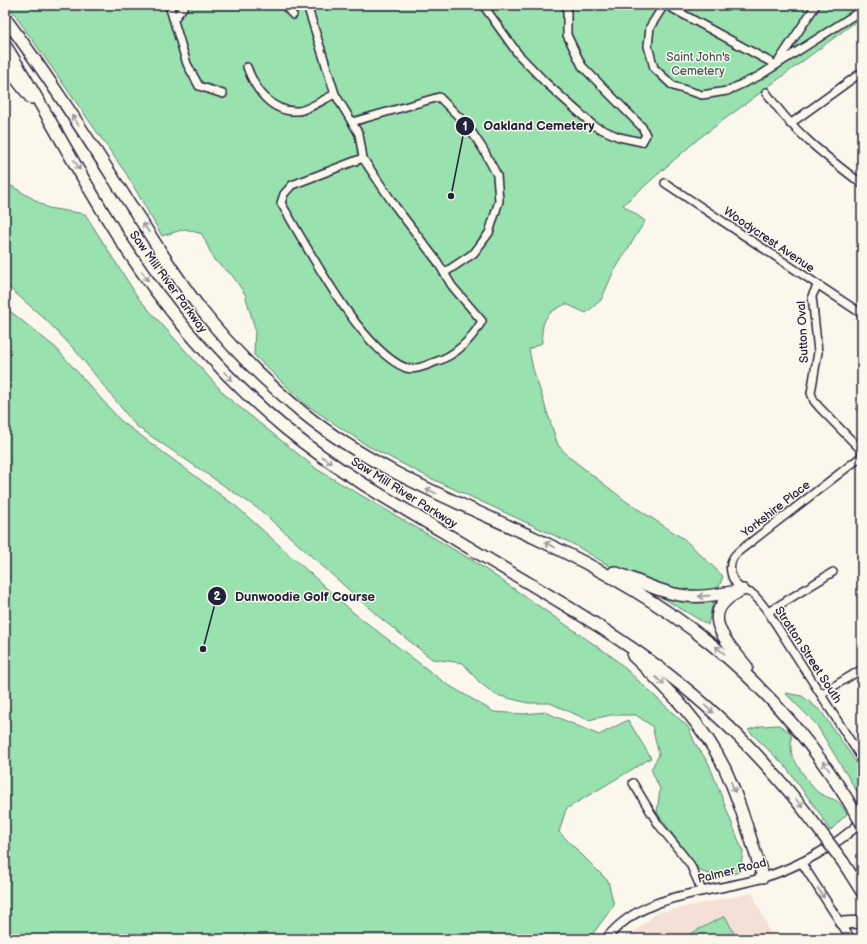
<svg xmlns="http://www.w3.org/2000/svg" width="867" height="944" font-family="'Balsamiq Sans',sans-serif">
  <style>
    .built { fill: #f4e0d4 }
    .green { fill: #99e1af; stroke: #5e8275 }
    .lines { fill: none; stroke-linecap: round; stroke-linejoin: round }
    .minor-casing { stroke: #22223b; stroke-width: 10 }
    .tertiary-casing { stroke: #22223b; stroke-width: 11 }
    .trunk-casing { stroke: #22223b; stroke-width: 14 }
    .minor { stroke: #fbf7ec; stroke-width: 7 }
    .tertiary { stroke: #fbf7ec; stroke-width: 8 }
    .trunk { stroke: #fbf7ec; stroke-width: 11 }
    .trunk-bridge-casing { stroke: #22223b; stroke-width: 14; stroke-linecap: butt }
    .trunk-bridge { stroke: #fbf7ec; stroke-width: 11 }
    .oneway { stroke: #99979c }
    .labels { text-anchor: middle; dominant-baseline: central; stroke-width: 3; stroke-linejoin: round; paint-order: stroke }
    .park-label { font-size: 12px; fill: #465b5e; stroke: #fbf7ec }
    .street-label { font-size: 12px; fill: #22223b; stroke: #fbf7ec }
    .leader { fill: none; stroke: #22223b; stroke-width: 1.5 }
    .callout-dot { fill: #22223b; stroke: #fbf7ec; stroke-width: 1.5 }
    .mark-label { font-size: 12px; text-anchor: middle; font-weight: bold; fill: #fff }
    .callout-label { font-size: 13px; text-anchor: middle; font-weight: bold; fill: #22223b; stroke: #fbf7ec; stroke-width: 3; stroke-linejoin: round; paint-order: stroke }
  </style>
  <rect width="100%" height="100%" fill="#fbf7ec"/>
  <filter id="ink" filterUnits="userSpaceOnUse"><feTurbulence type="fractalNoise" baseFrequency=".025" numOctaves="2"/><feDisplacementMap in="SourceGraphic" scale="8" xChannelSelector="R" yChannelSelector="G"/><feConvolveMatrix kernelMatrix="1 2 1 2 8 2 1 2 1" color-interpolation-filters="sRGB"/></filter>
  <g filter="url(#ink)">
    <path class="built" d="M752,893L773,939H626L657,913Z"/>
    <g class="green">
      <path d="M8,5H862V17L698,139L623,205L645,221L613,273L601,300L586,313L566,304C545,313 541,321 542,343L529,349L533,369L558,445L569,457L627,502L684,539L723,576L712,606L708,625L573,544L428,477L368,446L305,404L254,355L255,329L245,294L232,275L214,260L202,234L185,229L162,236L127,175Z"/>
      <path d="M5,182L48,208L85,214L139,299L227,397L318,470L475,562L614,658L688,727L695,743L709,764L743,852L740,872C726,876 714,877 700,871L657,813L660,789L651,769L659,755L652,726L636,715H611L588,720L550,703H528L496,695L480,683L463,663L432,659L379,617L260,510L136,426L75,350L45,319L5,284Z"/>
      <path d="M5,307L56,348L121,421L237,507L355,614L445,683L494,712L524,714L545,712L599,735L628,720L651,758L566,809L559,832L608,881L614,905L589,939H5Z"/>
      <path d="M785,693L802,696L821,711L862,771V800L816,724Z"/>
      <path d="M779,725L791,733C792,739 790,749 792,755C795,762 812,789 819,793C834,802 836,795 847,814L830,831L820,814L785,766L748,730L761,726Z"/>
      <path d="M725,916L737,939H680Z"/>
    </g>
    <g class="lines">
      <g class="minor-casing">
        <g id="minor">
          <path d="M169,5L187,64L199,86L223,94"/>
          <path d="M284,5L293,15"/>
          <path d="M307,5L335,94L359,134L363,158L364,160L395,206L437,261L452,286L482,321C471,340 457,355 435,362C427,365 415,371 406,368C360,350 307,246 281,203L284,194L292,185L363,158"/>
          <path d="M483,5L518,54L545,82L594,126L619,137L642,142L646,135L642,127L582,66L567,35V5"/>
          <path d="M664,5L650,27L648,46L654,68L673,86L702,95L727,91L759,76L862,10"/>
          <path d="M666,5L776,65L816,5"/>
          <path d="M174,19L185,5"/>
          <path d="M247,67C255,89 271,113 298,111C306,111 326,98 335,94"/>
          <path d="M766,92C793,132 824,155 862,184"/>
          <path d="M352,122L439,97L467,125L483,149L497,175L499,201L489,233L474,253L444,273"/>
          <path d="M790,124L862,72"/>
          <path d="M665,183L862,314"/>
          <path d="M817,286L812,296L818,352L811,393L814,401L819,407L862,451"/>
          <path d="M862,456L738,552C726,562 729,581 743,590C746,592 751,592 754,595C759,600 764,606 768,612L862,759"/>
          <path d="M768,612L833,572"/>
          <path d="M821,694L862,669"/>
          <path d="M633,783L658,824L690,864L702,891"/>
          <path d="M801,862L851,939"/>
        </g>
      </g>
      <g class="tertiary-casing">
        <path id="tertiary" d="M606,939C644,891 709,894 762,878C798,867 835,847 862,821"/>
      </g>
      <g class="trunk-casing">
        <g id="trunk">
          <path d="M5,18C54,84 98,155 143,224C162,254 181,284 203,312C232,349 266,382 302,412C372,469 455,501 535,538C668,600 769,673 847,799"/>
          <path d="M5,45C46,110 81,179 123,244C168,313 222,376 286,429C335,469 390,501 445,533C513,575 585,614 650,661C714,707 770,764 817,827"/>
          <path d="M5,65L31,98"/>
          <path d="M614,572C637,580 663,594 687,596C706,598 725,593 743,590"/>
          <path d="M737,593C696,614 729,644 747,667"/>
          <path d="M633,656C669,690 703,724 725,769C741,803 751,841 763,877"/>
          <path d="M843,862L862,892"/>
          <path d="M841,923L862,922"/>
        </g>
      </g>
      <use href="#minor" class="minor"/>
      <use href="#tertiary" class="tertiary"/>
      <use href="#trunk" class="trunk"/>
      <g class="trunk-bridge-casing">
        <g id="trunk-bridge">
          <path d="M847,799L862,824"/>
          <path d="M817,827L843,862"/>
        </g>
      </g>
      <use href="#trunk-bridge" class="trunk-bridge"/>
    </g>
    <defs><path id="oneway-shaft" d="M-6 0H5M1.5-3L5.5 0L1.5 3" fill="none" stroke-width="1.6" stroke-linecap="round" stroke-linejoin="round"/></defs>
    <g class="oneway">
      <use href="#oneway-shaft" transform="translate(75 120) rotate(-124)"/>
      <use href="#oneway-shaft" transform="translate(77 165) rotate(60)"/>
      <use href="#oneway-shaft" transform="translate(146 228) rotate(-123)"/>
      <use href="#oneway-shaft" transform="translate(145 276) rotate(54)"/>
      <use href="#oneway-shaft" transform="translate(228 376) rotate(45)"/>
      <use href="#oneway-shaft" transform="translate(327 460) rotate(35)"/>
      <use href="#oneway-shaft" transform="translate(431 491) rotate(-155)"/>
      <use href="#oneway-shaft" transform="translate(550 545) rotate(-154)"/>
      <use href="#oneway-shaft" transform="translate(704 596) rotate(176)"/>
      <use href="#oneway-shaft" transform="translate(720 650) rotate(-140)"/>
      <use href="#oneway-shaft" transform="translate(660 681) rotate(44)"/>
      <use href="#oneway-shaft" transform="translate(709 709) rotate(41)"/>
      <use href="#oneway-shaft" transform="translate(826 766) rotate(-125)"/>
      <use href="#oneway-shaft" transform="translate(733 787) rotate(69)"/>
      <use href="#oneway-shaft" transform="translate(799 803) rotate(52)"/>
      <use href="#oneway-shaft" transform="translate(821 893) rotate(57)"/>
    </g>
  </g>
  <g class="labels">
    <g class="park-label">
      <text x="698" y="57">Saint John's<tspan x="698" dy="14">Cemetery</tspan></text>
    </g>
    <g class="street-label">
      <text transform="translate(769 240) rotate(34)">Woodycrest Avenue</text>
      <text transform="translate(168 282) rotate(54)">Saw Mill River Parkway</text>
      <text transform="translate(803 332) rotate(-93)">Sutton Oval</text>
      <text transform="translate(404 493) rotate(32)">Saw Mill River Parkway</text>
      <text transform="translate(776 509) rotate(-38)">Yorkshire Place</text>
      <text transform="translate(808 655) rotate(57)">Stratton Street South</text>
      <text transform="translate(732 871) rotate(-14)">Palmer Road</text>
    </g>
  </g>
  <path class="leader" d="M451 196L465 126M203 649L217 596"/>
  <g class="callout-dot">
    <circle cx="451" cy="196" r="4"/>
    <circle cx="203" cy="649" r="4"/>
    <circle cx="465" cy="126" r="10"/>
    <circle cx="217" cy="596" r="10"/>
  </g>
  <g class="mark-label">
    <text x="465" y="130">1</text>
    <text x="217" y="600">2</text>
  </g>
  <g class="callout-label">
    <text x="539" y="130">Oakland Cemetery</text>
    <text x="305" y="601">Dunwoodie Golf Course</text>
  </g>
  <rect width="867" height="944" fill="none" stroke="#fbf7ec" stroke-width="20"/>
  <rect x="10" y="10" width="847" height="924" fill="none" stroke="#22223b" stroke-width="1.5" filter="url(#ink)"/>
</svg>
